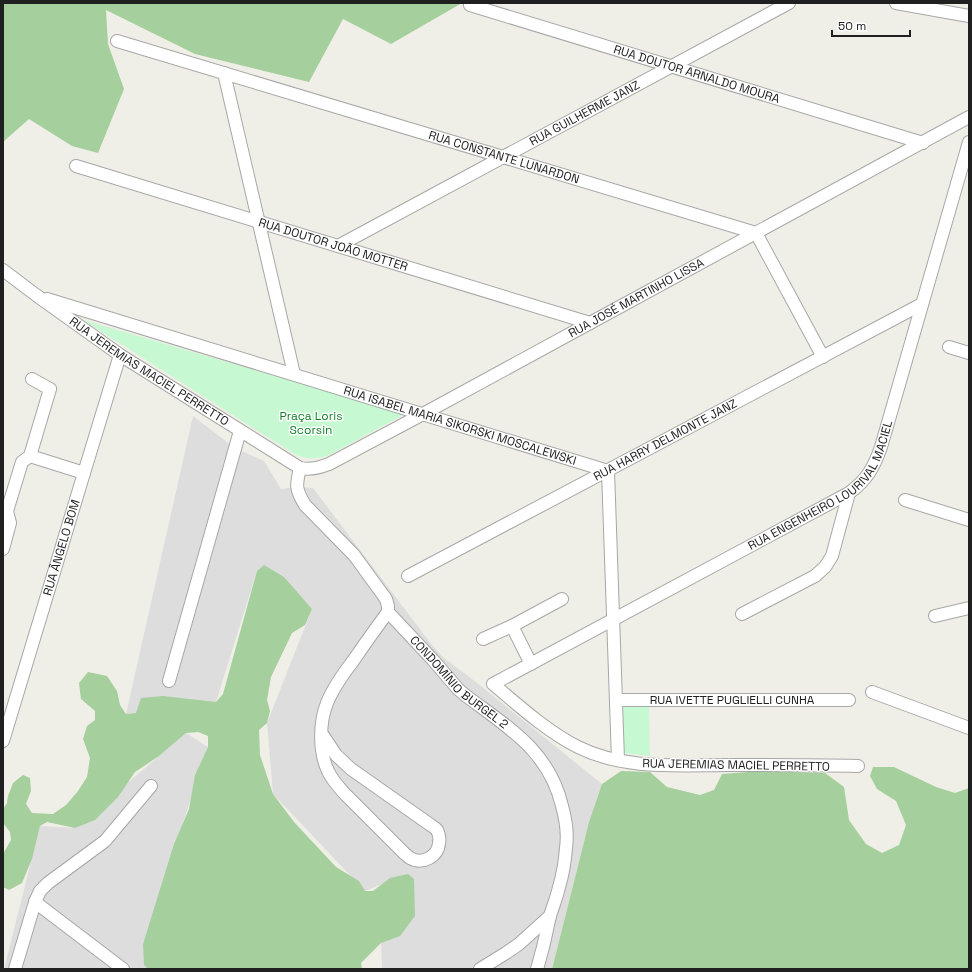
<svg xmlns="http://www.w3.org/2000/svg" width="972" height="972" font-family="'Space Grotesk',sans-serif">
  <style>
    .residential { fill: #dedddd }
    .forest { fill: #a5cf9d }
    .park { fill: #c6f8d1 }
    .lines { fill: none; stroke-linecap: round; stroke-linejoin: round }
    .minor-casing { stroke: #a7a7a7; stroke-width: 14 }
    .minor { stroke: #fff; stroke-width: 12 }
    .labels { text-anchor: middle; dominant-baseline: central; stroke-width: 3; stroke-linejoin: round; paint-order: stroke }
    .street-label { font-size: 12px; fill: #202020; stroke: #fff }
    .park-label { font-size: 12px; fill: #0f7e27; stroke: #fff }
  </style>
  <rect width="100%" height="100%" fill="#f0efe7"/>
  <g class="residential">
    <path d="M193,416L235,448L264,461L281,489L296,487L313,488L432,645L444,658L476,682L602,784L589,822L552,969H382L381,943L407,874L365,891L273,794L267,723L312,609L257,571L216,702L126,714Z"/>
    <path d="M186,733L208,747L143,944L189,969H4L40,826L75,828Z"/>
  </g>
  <g class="forest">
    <path d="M3,3H462L391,44L343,19L309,82L195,54L106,10L108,44L124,89L98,153L72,146L29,119L3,142Z"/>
    <path d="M264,565L284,577L312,609L305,625L292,633L271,677L267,700L270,711L267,723L259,730L260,755L273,794L294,822L336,867L359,881L365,891H373L390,878L408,874L414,879L415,916L400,936L381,943L361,963L362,969H148L144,965L143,944L174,844L189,809L195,775L208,747V736L198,732L186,733L159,756L135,772L118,797L95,820L75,828L47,822L40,826L32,859L22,883L9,890L3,887V854L11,840L10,832L3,823V809L7,803L8,796L13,783L23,775L30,778L31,791L26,804L32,813L53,814L66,805L78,791L87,777L90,758L83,739L87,726L95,720V711L81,699L79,683L88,672L107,676L117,691L120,705L126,714L136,713L141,698L163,696L216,702L223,694L257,571Z"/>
    <path d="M873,767H894L936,787L955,793L969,788V969H552L589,822L602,784L621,771L650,772L667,787L700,795L714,790L722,774L761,771L825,773L844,787L849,820L866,844L882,853L899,845L906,825L896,801L877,789L870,776Z"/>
  </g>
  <g class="park">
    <path d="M83,320L405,414L329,455C317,460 307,459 296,455Z"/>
    <path d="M649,705L650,756L623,753V706Z"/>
  </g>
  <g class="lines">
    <g class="minor-casing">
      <g id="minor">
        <path d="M896,3L969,16"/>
        <path id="s1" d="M470,5L923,143"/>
        <path id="s2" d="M117,41L756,233L823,357"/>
        <path d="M224,73L294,374"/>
        <path id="s3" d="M76,166L590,323"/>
        <path id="s4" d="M338,246L789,3"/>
        <path id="s5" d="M3,270L36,295L120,355L300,468C310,470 319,468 329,464L423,414L590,323L969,117"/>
        <path id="s6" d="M47,299L608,471L618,760"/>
        <path d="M949,347L969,353"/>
        <path d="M30,456L84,473"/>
        <path id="s7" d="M300,468C296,485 295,489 305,505L354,555L386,599L388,606V612L433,660L458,689L465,695C507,727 549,750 562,806C566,820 568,834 566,848C565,861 563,874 559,887C557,897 553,906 550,916C547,928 545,940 542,951C540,957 539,963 537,969"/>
        <path d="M905,500L969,520"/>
        <path d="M3,549L10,523L7,511L22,462L30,456L50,389L32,379"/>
        <path id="s8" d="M408,576L922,304"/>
        <path d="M742,614L815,576L825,567L832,556L849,493"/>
        <path d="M935,616L969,608"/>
        <path d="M512,626L531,664"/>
        <path d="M483,639L512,626L562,599"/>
        <path d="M169,681L240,431"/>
        <path d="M872,692L969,728"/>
        <path id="s9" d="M616,700H849"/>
        <path d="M322,734L336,755L351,769L432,826C434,827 436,829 437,830C439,834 440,839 439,843C438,857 422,865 410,858C408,857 407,855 405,854L344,793C338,786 332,780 328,771C319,752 319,723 327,703C333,688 343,674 353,661C364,645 376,628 388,612"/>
        <path id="s10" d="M3,741L84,473L120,355"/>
        <path id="s11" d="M858,766C815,765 771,765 728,765C678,765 624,770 578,747C548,732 519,706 493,684L849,493C867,480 874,467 881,447L969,142"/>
        <path d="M35,902L123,969"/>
        <path d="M15,969L35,902L40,891L48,883L105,841L151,786"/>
        <path d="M480,969L506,953L519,944L550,916"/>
      </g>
    </g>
    <use href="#minor" class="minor"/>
  </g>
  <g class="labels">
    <g class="street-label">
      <text stroke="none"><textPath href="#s1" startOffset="237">RUA DOUTOR ARNALDO MOURA</textPath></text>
      <text stroke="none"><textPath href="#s4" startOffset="280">RUA GUILHERME JANZ</textPath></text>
      <text stroke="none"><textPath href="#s2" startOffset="404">RUA CONSTANTE LUNARDON</textPath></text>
      <text stroke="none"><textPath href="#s3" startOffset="269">RUA DOUTOR JOÃO MOTTER</textPath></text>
      <text stroke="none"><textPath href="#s5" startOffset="736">RUA JOSÉ MARTINHO LISSA</textPath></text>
      <text stroke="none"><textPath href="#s5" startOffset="178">RUA JEREMIAS MACIEL PERRETTO</textPath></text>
      <text stroke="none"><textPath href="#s6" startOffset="432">RUA ISABEL MARIA SIKORSKI MOSCALEWSKI</textPath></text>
      <text stroke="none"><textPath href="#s8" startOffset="291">RUA HARRY DELMONTE JANZ</textPath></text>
      <text stroke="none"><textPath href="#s11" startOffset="778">RUA ENGENHEIRO LOURIVAL MACIEL</textPath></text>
      <text stroke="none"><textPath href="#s10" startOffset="202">RUA ÂNGELO BOM</textPath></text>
      <text stroke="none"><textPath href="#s7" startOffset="277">CONDOMÍNIO BURGEL 2</textPath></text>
      <text stroke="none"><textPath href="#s9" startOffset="116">RUA IVETTE PUGLIELLI CUNHA</textPath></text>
      <text transform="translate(736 765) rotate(1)">RUA JEREMIAS MACIEL PERRETTO</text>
    </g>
    <g class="park-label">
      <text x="311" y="416">Praça Loris<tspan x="311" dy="14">Scorsin</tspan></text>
    </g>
  </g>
  <rect width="972" height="972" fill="none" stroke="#202020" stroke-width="8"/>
  <path d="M832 30v6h78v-6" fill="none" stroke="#202020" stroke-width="2"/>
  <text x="838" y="30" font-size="12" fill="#202020" stroke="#ffffff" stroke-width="3" paint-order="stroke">50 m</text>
</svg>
